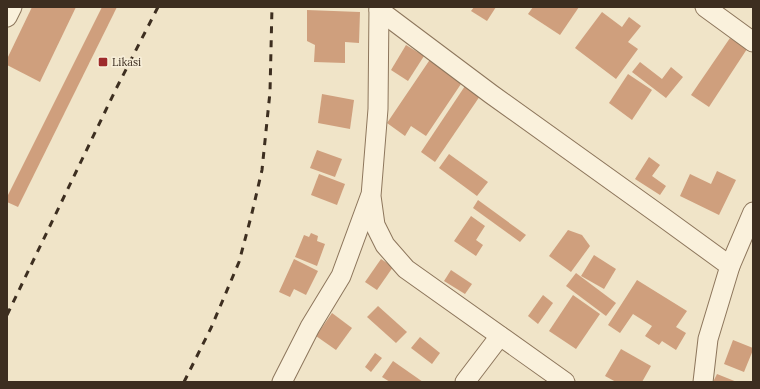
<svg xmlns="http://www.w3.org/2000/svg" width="760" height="389" font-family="Lora,serif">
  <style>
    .building { fill: #cf9f7d }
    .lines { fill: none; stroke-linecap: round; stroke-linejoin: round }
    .minor-casing { stroke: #8d765c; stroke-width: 21 }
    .minor { stroke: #faf1dc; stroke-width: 19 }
    .rail { stroke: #3d2e20; stroke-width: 3; stroke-dasharray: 7 7; stroke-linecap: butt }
    .poi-dot { fill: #9e2a2b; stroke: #f7eed8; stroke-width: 1.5 }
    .labels { text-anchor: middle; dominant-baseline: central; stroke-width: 3.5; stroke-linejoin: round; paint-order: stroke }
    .poi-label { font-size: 11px; fill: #3d2e20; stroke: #f7eed8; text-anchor: start }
  </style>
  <rect width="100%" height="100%" fill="#f0e4c8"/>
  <g class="building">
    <path d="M32,7H76L40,82L7,65V59Z"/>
    <path d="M102,7H117L18,207L7,202V197Z"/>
    <path d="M474,7H496L487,21L471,11Z"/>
    <path d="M533,7H579L560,35L528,14Z"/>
    <path d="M307,10L360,12L359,43L345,42V63L314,62L315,45L307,41Z"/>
    <path d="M602,12L622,27L629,17L641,26L628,42L638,49L616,79L575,48Z"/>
    <path d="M730,38L747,49L709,107L691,95Z"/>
    <path d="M406,45L424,56L408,81L391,70Z"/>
    <path d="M431,58L463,81L426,136L411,126L405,136L387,123Z"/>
    <path d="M640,62L662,79L671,67L683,77L666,98L632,72Z"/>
    <path d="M628,74L652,90L632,120L609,103Z"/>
    <path d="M465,86L480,96L435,162L421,152Z"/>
    <path d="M322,94L354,100L350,129L318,123Z"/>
    <path d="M317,150L342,159L335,177L310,168Z"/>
    <path d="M449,154L488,182L477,196L439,168Z"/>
    <path d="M649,157L660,165L652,176L666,186L660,195L635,179Z"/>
    <path d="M717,171L736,180L719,215L680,196L690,174L711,184Z"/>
    <path d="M319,174L345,184L337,205L311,195Z"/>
    <path d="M478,200L526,235L520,242L473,208Z"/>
    <path d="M471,216L485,226L476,240L483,245L476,256L454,241Z"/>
    <path d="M568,230L582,235L590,246L571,272L549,256Z"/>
    <path d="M311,233L318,236L317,241L325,244L317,266L295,257L304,235L309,237Z"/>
    <path d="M594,255L616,269L604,289L581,276Z"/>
    <path d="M294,259L318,271L306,295L294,289L290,297L279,292Z"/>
    <path d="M381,259L393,267L377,290L365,282Z"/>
    <path d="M451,270L472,284L465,294L444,281Z"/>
    <path d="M576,273L616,303L606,316L566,286Z"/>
    <path d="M637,280L687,311L676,327L686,333L676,350L662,341L659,345L645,336L652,326L633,314L620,333L608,325Z"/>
    <path d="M543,295L553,303L538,324L528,316Z"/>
    <path d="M573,295L600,314L576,349L549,331Z"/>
    <path d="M378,306L407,332L396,343L367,317Z"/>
    <path d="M332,313L352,328L336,350L316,336Z"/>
    <path d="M420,337L440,353L432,364L411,348Z"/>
    <path d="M733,340L753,348V350L744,372L724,364Z"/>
    <path d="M621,349L651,366L642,382H616L605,376Z"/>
    <path d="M375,353L382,358L371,372L365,367Z"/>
    <path d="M393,361L423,382H390L382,377Z"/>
    <path d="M717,374L737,382H713Z"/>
  </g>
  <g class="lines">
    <g class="minor-casing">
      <g id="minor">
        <path d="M379,7L378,109L371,196L375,225L385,245L406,269L565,382"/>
        <path d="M705,7L753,42"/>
        <path d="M379,10L491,94L664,218L730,266"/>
        <path d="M7,17L12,7"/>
        <path d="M282,382L310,327L341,276L370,197"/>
        <path d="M465,382L500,336"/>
        <path d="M703,382L708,339L730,266L753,212"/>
      </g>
    </g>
    <use href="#minor" class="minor"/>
    <g class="rail">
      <path d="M7,315L116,89L158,7"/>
      <path d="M184,382L211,328L239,262L252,213L262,170L270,92L272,7"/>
    </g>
  </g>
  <rect class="poi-dot" x="98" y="57" width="10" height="10" rx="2"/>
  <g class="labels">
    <g class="poi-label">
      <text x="112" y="62">Likasi</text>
    </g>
  </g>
  <rect width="760" height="389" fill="none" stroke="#3d2e20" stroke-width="16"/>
</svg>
